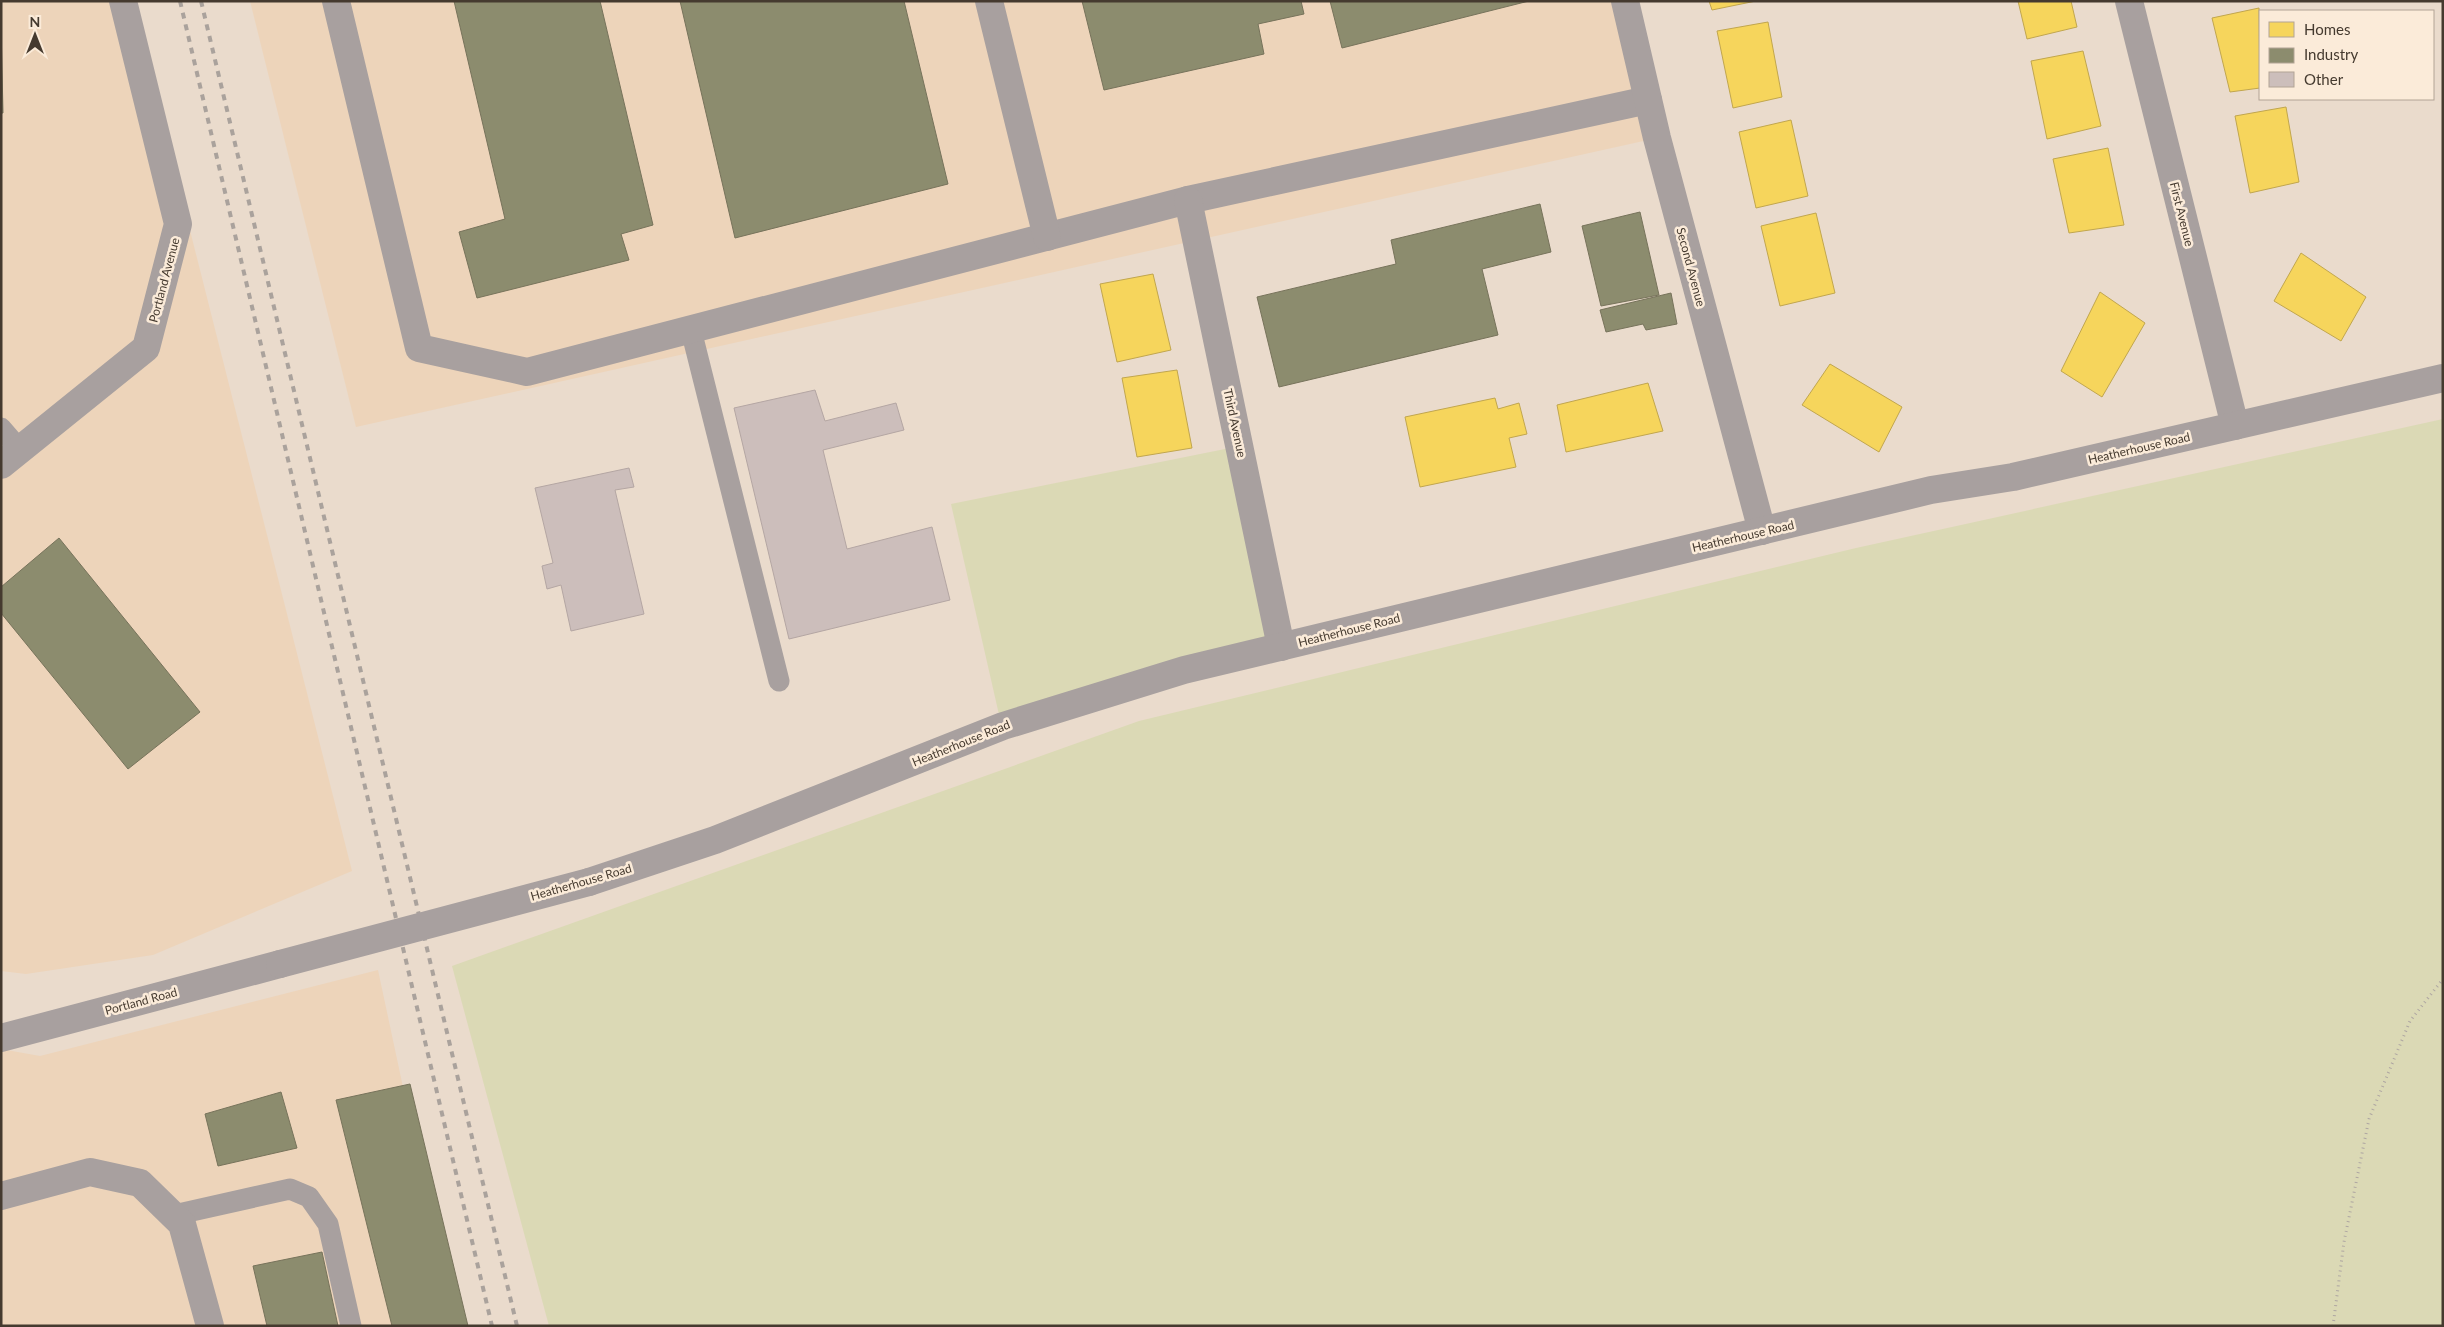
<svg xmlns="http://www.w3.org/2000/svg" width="2444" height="1327" font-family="Lato,sans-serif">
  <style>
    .built { fill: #edd4ba }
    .green { fill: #dbd9b5 }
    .homes { fill: #f6d55c; stroke: #c1a64e }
    .industry { fill: #8c8c6e; stroke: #77735b }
    .building { fill: #ccbebb; stroke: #b4a6a3 }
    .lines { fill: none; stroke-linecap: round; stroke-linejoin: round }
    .path { stroke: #aea6a2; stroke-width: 3; stroke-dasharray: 1 4; stroke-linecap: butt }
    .service { stroke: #a8a09f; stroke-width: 21 }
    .minor { stroke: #a8a09f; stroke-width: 28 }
    .rail { stroke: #aaa29c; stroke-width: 4; stroke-dasharray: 6 6; stroke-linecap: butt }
    .minor-bridge { stroke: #a8a09f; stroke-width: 28 }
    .labels { text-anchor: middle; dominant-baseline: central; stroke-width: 5; stroke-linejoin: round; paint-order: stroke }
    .street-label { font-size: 12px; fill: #453a2f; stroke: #fbebd9 }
  </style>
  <rect width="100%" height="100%" fill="#eadbcc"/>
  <g class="built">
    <path d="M1,1H132L352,871L153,955L26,974L1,971Z"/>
    <path d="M250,1H1622L1657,138L356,427Z"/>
    <path d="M378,970L454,1326H1V1049L40,1056Z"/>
  </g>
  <g class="green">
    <path d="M2443,419V1326H549L452,966L1139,721L1856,548Z"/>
    <path d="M1230,448L1272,641L1000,719L951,504Z"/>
  </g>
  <g class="homes">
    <path d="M1709,1H1756L1712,10Z"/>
    <path d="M2018,1H2071L2077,27L2027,39Z"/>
    <path d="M2259,8L2260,88L2230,92L2212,18Z"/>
    <path d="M1768,22L1782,97L1733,108L1717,31Z"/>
    <path d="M2083,51L2101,126L2047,139L2031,61Z"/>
    <path d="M2286,107L2299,182L2250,193L2235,116Z"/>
    <path d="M1791,120L1808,196L1756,208L1739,132Z"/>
    <path d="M2108,148L2124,225L2069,233L2053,159Z"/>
    <path d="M1816,213L1835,293L1780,306L1761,226Z"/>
    <path d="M2301,253L2366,297L2341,341L2274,301Z"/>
    <path d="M1153,274L1171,350L1117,362L1100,284Z"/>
    <path d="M2100,292L2145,323L2102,397L2061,371Z"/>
    <path d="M1830,364L1902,407L1879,452L1802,405Z"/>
    <path d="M1177,370L1192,448L1137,457L1122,378Z"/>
    <path d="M1648,383L1663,431L1566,452L1557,405Z"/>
    <path d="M1495,398L1498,409L1519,403L1527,434L1509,438L1516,467L1420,487L1405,417Z"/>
  </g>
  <g class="industry">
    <path d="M454,1H600L653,225L621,234L629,260L477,298L459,232L505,219Z"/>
    <path d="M680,1H904L948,184L735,238Z"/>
    <path d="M1082,1H1301L1304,14L1258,24L1264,54L1104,90Z"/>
    <path d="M1330,1H1529L1342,48Z"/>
    <path d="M1,26L3,113H1Z"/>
    <path d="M1540,204L1551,252L1482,269L1498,335L1279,387L1257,297L1396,264L1391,240Z"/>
    <path d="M1640,212L1659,295L1601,306L1582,226Z"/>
    <path d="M1671,293L1677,324L1646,330L1643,324L1606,332L1600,310Z"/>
    <path d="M59,538L200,712L128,769L1,613V587Z"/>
    <path d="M410,1084L468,1326H392L336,1100Z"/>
    <path d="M281,1092L297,1148L218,1166L205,1114Z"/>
    <path d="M322,1252L338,1326H267L253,1266Z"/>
  </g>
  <g class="building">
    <path d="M815,390L825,421L896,403L904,430L823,450L847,549L932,527L950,600L789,639L734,408Z"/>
    <path d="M629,468L634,487L615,490L644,614L571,631L561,585L547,589L542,566L553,563L535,488Z"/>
  </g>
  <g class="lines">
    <path class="path" d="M2333,1326L2344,1242L2369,1119L2410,1021L2443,979"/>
    <g class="service">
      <path d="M691,330L779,681"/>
      <path d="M1,428L20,450"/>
      <path d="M174,1215L290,1189L309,1197L328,1224L351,1326"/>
    </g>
    <g class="minor">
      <path d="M336,1L419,348L527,372L1188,200L1648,100"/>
      <path d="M989,1L1047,237"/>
      <path d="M1625,1L1657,138L1762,531"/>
      <path d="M2129,1L2235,426"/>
      <path d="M1188,200L1281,647"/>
      <path d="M1,465L146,348L178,224L123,1"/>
      <path d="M589,882L715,840L1003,726L1184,670L1931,490L2013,477L2443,378"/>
      <path d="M1,1038L280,964"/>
      <path d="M1,1196L90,1172L140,1183L182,1224L210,1326"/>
    </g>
    <g class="rail">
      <path d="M180,1L492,1326"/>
      <path d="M201,1L517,1326"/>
    </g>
    <path class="minor-bridge" d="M280,964L589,882"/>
  </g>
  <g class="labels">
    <g class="street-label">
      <text transform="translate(2182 214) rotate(76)">First Avenue</text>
      <text transform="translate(1691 267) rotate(75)">Second Avenue</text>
      <text transform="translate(164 280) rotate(-75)">Portland Avenue</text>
      <text transform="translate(1235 423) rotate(78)">Third Avenue</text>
      <text transform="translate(2139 448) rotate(-13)">Heatherhouse Road</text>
      <text transform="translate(1743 536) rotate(-13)">Heatherhouse Road</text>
      <text transform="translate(1349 630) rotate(-14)">Heatherhouse Road</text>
      <text transform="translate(961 743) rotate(-22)">Heatherhouse Road</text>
      <text transform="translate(581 882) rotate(-16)">Heatherhouse Road</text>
      <text transform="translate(141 1001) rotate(-15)">Portland Road</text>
    </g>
  </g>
  <rect width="2444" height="1327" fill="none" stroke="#453a2f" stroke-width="5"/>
  <rect x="2259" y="10" width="175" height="90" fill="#fbebd9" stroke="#b2a495"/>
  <rect x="2269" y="22" width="25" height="15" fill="#f6d55c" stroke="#b2a495"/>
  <text x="2304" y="35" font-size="15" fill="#453a2f">Homes</text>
  <rect x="2269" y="48" width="25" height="15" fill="#8c8c6e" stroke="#b2a495"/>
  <text x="2304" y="60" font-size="15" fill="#453a2f">Industry</text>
  <rect x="2269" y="72" width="25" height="15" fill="#ccbebb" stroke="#b2a495"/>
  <text x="2304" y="85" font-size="15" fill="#453a2f">Other</text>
  <g transform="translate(35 35)" stroke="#fbebd9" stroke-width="4" paint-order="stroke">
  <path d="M0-4L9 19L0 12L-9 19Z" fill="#453a2f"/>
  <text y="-8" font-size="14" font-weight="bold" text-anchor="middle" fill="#453a2f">N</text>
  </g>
</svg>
